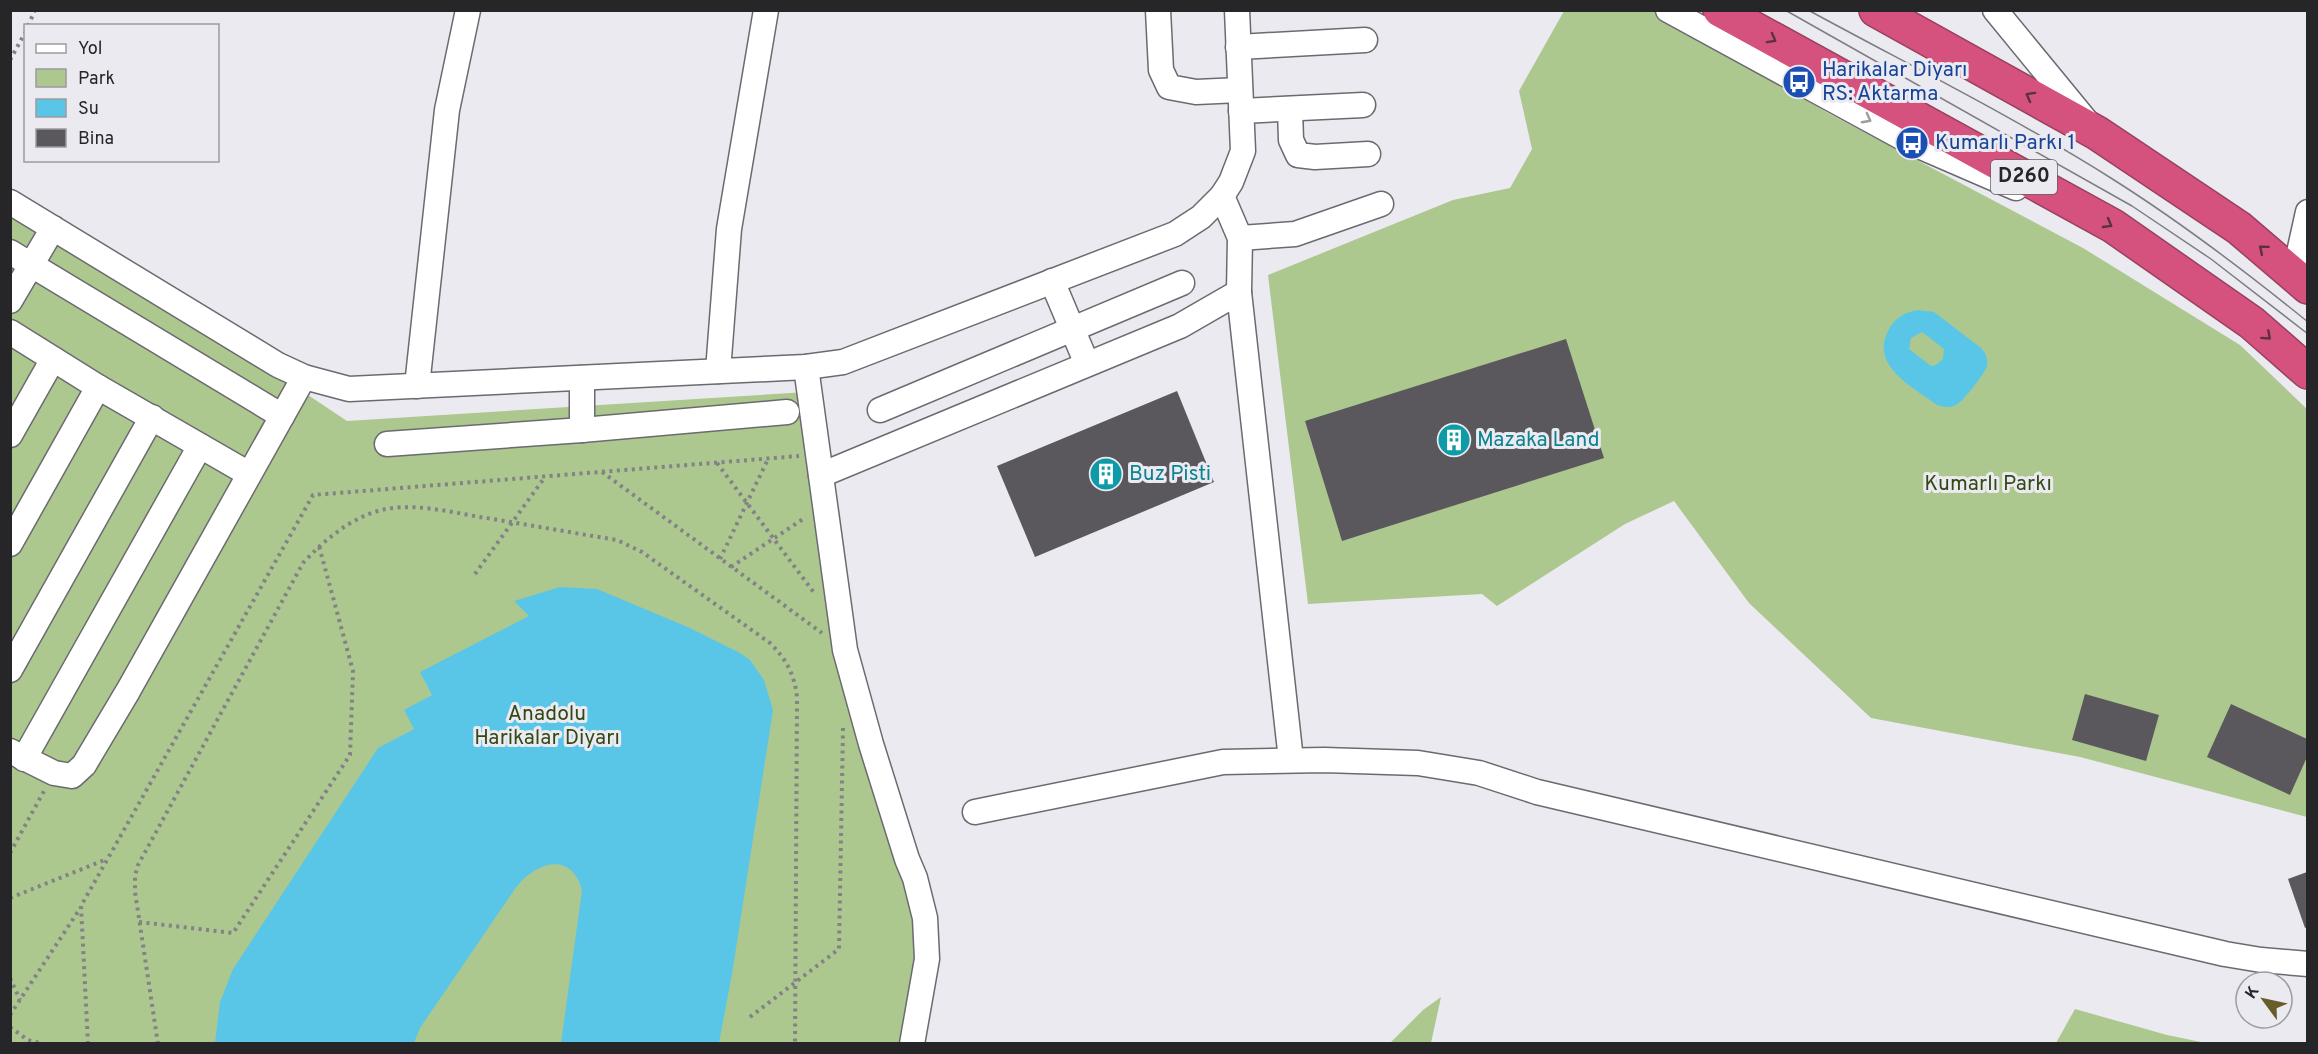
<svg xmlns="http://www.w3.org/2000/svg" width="2318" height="1054" font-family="Overpass,sans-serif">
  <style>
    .green { fill: #acc88f }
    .water { fill: #5ac6e7; fill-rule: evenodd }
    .building { fill: #5a575d }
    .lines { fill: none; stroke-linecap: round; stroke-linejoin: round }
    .minor-casing { stroke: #6b6a70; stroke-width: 27 }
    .highway-casing { stroke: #984260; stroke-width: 36 }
    .path { stroke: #838287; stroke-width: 4; stroke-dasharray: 3 4.5; stroke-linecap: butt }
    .minor { stroke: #fff; stroke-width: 24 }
    .highway { stroke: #d5517e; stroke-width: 33 }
    .tram { stroke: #7d7c81; stroke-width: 1.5 }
    .oneway { stroke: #5b3242 }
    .oneway2 { stroke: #9d9d9e }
    .labels { text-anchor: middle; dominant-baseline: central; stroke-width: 6; stroke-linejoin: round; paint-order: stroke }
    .shield { fill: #ebeaf1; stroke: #616064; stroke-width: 1.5 }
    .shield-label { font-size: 20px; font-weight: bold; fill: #262528 }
    .transit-label { font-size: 21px; fill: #164399; stroke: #ebeaf1; text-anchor: start }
    .culture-label { font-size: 21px; fill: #0d838f; stroke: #ebeaf1; text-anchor: start }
    .park-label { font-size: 21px; fill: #334914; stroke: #ebeaf1 }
  </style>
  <rect width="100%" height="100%" fill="#ebeaf1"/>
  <g class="green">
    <path d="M1564,11H1657L1828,113L2083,248L2240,345L2307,409V817L2080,757L1871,718L1749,603L1674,501L1625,524L1497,606L1482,594L1308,604L1268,275L1453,200L1510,188L1532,149L1519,91Z"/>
    <path d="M10,203L140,283L347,421L807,392L866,702L925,878L909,1043H11Z"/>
    <path d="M1441,997L1431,1043H1390L1423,1010Z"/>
    <path d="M2075,1009L2167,1035L2206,1043H2056Z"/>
  </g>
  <g class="water">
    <path d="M1918,310L1934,312L1981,348C1986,353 1988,359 1987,366C1985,373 1963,402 1956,405C1950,408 1943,407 1937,405C1913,387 1870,366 1888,331C1894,318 1905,312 1918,310ZM1922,332L1944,349L1943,359L1936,365L1931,366L1909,349L1911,338Z"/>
    <path d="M560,587L597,589L690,628L740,653L750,660L764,680L773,710L732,974L719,1043H561L582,890C571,851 537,862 517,886L420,1028L414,1043H215L220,1002L233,969L378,748L414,729L404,710L432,695L420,672L529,616L514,601Z"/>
  </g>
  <g class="building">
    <path d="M1566,339L1604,458L1342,541L1305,421Z"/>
    <path d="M1177,391L1214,482L1035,557L997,466Z"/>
    <path d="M2085,694L2159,715L2146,761L2072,740Z"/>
    <path d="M2231,704L2307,739V757L2290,795L2207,757Z"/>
    <path d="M2307,872V927L2305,928L2288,879Z"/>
  </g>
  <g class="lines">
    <g class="minor-casing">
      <g id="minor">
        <path d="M1158,10L1161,70L1169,87L1196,92L1240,90"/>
        <path d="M1668,10L1912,143L2016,188"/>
        <path d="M1995,10L2087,122"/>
        <path d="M1238,47L1365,40"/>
        <path d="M1290,109L1291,140L1298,155L1315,157L1368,154"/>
        <path d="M1241,111L1363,105"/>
        <path d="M1222,196L1240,238L1239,292L1291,760"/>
        <path d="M10,202L278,365L304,377L349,389L806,367L843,362L1175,234L1201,217L1222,196L1231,182L1243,151L1237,10"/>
        <path d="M1240,238L1295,234L1381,204"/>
        <path d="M10,252L282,416"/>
        <path d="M2294,275L2308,212"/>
        <path d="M1052,281L1087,364"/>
        <path d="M10,301L53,228"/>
        <path d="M10,332L98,387L249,474"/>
        <path d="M806,367L845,650L871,744L907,859L915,878L925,918L927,959L912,1044"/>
        <path d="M718,371L729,229L766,10"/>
        <path d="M582,378V430"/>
        <path d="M417,386L447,110L468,10"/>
        <path d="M880,410L1182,283"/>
        <path d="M10,435L53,359"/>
        <path d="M387,444L582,430L787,412"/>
        <path d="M821,475L1180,326L1239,292"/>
        <path d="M10,544L98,387"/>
        <path d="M10,670L152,417"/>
        <path d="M10,751L54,773L72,776L84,765L128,691L304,377"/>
        <path d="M24,759L200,446"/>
        <path d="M975,812L1223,762L1324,760L1418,763L1479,773L1537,792L2225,954L2261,960L2308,964"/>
      </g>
    </g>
    <g class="highway-casing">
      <g id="highway">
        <path d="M1720,10L2113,226L2252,323L2308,372"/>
        <path d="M1876,10L2097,133L2239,228L2308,287"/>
      </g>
    </g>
    <g class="path">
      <path d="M28,26L35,10"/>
      <path d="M10,60L26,31"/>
      <path d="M717,463L815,594"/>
      <path d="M602,472L822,633"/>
      <path d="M720,559L768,459"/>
      <path d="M731,567L806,517"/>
      <path d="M475,574L545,477"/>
      <path d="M10,853L44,791"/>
      <path d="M10,898L107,859"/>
      <path d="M139,922L233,933L350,755L353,671L319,546"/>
      <path d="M10,978L20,1000"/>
      <path d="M10,1015L81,907"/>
      <path d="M750,1017L839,949L843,728"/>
      <path d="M10,1027L28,1040L43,1044"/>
      <path d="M88,1044L81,906L313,495L799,456"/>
      <path d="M158,1044L135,892V876L138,865L303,563C324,540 354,515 386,509C418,503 454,513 486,518C530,525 573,533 617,540L642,552L770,643C786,659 795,675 797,698L795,1044"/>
    </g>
    <use href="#minor" class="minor"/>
    <use href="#highway" class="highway"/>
    <g class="tram">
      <path d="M1785,10L2132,206L2211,259L2308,334"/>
      <path d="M1808,10C1911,66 2016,118 2114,180C2182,223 2245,271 2308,322"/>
    </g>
  </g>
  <defs><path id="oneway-chevron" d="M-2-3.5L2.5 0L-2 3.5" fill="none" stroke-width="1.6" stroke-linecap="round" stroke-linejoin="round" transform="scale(1.5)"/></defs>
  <g class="oneway">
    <use href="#oneway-chevron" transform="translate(1772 39) rotate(29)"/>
    <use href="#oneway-chevron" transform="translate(2030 96) rotate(-151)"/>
    <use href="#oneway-chevron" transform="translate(2108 224) rotate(30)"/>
    <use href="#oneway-chevron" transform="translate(2263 249) rotate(-140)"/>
    <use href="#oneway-chevron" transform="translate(2267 336) rotate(42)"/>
  </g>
  <use class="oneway2" href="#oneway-chevron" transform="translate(1867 119) rotate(28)"/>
  <defs>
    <g id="bus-disc" transform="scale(1.725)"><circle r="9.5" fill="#1a4fb4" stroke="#ebeaf1"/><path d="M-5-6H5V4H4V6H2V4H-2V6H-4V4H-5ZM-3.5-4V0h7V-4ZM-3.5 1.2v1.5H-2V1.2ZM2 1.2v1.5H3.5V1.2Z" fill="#fff"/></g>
    <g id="building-disc" transform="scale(1.725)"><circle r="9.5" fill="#0f9aa8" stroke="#ebeaf1"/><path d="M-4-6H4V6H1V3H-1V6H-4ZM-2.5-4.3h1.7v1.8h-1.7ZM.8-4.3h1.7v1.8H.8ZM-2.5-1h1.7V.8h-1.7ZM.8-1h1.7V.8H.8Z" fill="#fff"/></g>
  </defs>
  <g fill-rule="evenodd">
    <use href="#bus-disc" x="1799" y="82"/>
    <use href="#bus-disc" x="1912" y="143"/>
    <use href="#building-disc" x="1454" y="440"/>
    <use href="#building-disc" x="1106" y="474"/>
  </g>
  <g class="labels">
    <rect class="shield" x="1991" y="160" width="66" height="34" rx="4.5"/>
    <g class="shield-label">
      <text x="2024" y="177">D260</text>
    </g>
    <g class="transit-label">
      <text x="1822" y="70">Harikalar Diyarı<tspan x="1822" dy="24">RS: Aktarma</tspan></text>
      <text x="1935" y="143">Kumarlı Parkı 1</text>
    </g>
    <g class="culture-label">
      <text x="1477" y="440">Mazaka Land</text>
      <text x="1129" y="474">Buz Pisti</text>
    </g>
    <g class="park-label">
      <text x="1988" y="484">Kumarlı Parkı</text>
      <text x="547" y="714">Anadolu<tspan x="547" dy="24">Harikalar Diyarı</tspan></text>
    </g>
  </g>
  <rect width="2318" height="1054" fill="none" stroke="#262528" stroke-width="24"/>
  <rect x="24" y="24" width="195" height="138" fill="#ebeaf1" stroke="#9c9ba1" stroke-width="1.5"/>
  <rect x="36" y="44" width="30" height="9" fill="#ffffff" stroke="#9c9ba1" stroke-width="1.5"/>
  <text x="78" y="54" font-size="18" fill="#262528">Yol</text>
  <rect x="36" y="69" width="30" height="18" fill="#acc88f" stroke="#9c9ba1" stroke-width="1.5"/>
  <text x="78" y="84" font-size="18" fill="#262528">Park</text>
  <rect x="36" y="99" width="30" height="18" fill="#5ac6e7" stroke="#9c9ba1" stroke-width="1.5"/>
  <text x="78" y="114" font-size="18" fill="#262528">Su</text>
  <rect x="36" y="129" width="30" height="18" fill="#5a575d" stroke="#9c9ba1" stroke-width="1.5"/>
  <text x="78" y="144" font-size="18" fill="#262528">Bina</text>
  <g transform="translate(2264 1000) rotate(303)"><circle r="28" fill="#ebeaf1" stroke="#9c9ba1" stroke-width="1.5"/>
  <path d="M0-4.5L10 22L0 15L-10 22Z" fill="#685d29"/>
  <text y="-9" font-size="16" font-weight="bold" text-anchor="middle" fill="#262528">K</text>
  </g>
</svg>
